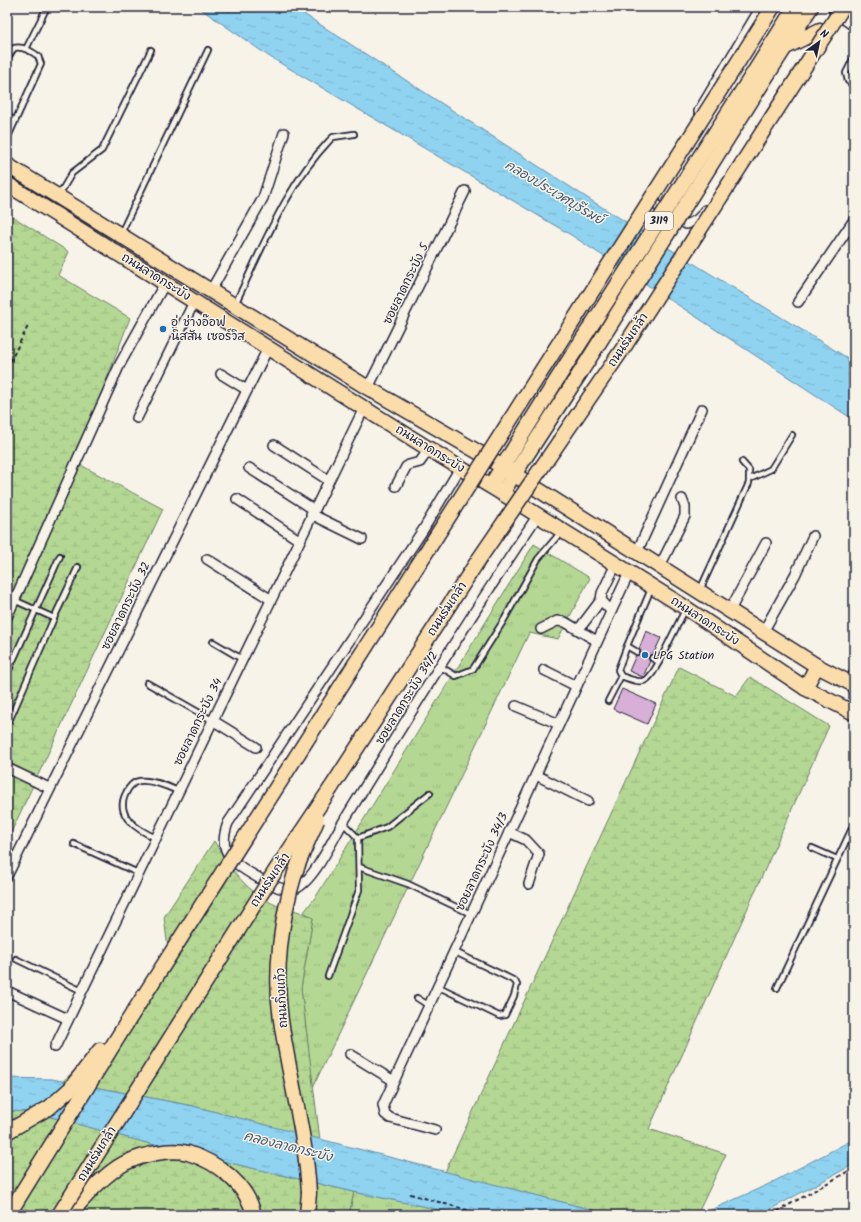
<svg xmlns="http://www.w3.org/2000/svg" width="861" height="1222" font-family="Kalam,'Playpen Sans Thai',sans-serif">
  <style>
    .grass { fill: url(#grass-tufts); stroke: #6b7d67 }
    .wetland { fill: url(#wetland-marsh); stroke: #6b7d67 }
    .water { fill: url(#water-ripples); stroke: #638ca8 }
    .building { fill: #d7afd7; stroke: #22223b }
    .lines { fill: none; stroke-linecap: round; stroke-linejoin: round }
    .lane-casing { stroke: #22223b; stroke-width: 8 }
    .street-casing { stroke: #22223b; stroke-width: 12 }
    .primary-casing { stroke: #22223b; stroke-width: 17 }
    .path { stroke: #22223b; stroke-width: 2; stroke-dasharray: 4 3; stroke-linecap: butt }
    .lane { stroke: #f7f3e8; stroke-width: 4.5 }
    .street { stroke: #f7f3e8; stroke-width: 9 }
    .primary { stroke: #faddab; stroke-width: 14 }
    .primary-bridge-casing { stroke: #22223b; stroke-width: 17; stroke-linecap: butt }
    .primary-bridge { stroke: #faddab; stroke-width: 14 }
    .poi-dot { fill: #1f6fb2; stroke: #f7f3e8; stroke-width: 1.5 }
    .labels { text-anchor: middle; dominant-baseline: central; stroke-width: 3; stroke-linejoin: round; paint-order: stroke }
    .shield { fill: #f7f3e8; stroke: #62616f; stroke-width: 1 }
    .shield-label { font-size: 11px; font-weight: bold; fill: #22223b }
    .street-label { font-size: 12px; fill: #22223b; stroke: #f7f3e8 }
    .poi-label { font-size: 12px; fill: #22223b; stroke: #f7f3e8; text-anchor: start }
    .water-label { font-size: 13px; font-style: italic; fill: #435771; stroke: #f7f3e8 }
  </style>
  <defs>
    <pattern id="grass-tufts" width="24" height="20" patternUnits="userSpaceOnUse"><rect width="24" height="20" fill="#b4d893"/><path d="M3 7l-1-3M5 7V3M7 7l1-3M15 17l-1-3M17 17v-4M19 17l1-3" fill="none" stroke="#9ab980"/></pattern>
    <pattern id="wetland-marsh" width="20" height="14" patternUnits="userSpaceOnUse"><rect width="20" height="14" fill="#b4d893"/><path d="M1 5h8M5 5V1M11 12h8M15 12V8" fill="none" stroke="#9ab980"/></pattern>
    <pattern id="water-ripples" width="26" height="14" patternUnits="userSpaceOnUse"><rect width="26" height="14" fill="#8fd3f0"/><path d="M2 4q2-2 4 0t4 0M15 11q2-2 4 0t4 0" fill="none" stroke="#7bb5cf"/></pattern>
  </defs>
  <rect width="100%" height="100%" fill="#f7f3e8"/>
  <filter id="ink" filterUnits="userSpaceOnUse"><feTurbulence type="fractalNoise" baseFrequency=".025" numOctaves="2"/><feDisplacementMap in="SourceGraphic" scale="8" xChannelSelector="R" yChannelSelector="G"/><feConvolveMatrix kernelMatrix="1 2 1 2 8 2 1 2 1" color-interpolation-filters="sRGB"/></filter>
  <g filter="url(#ink)">
    <g class="grass">
      <path d="M534,544L590,578L558,639L529,633L313,1087L301,988L313,918L304,912L317,895Z"/>
      <path d="M354,1192L465,1215H374L350,1210Z"/>
    </g>
    <g class="wetland">
      <path d="M7,213L69,252L58,275L130,318L75,462L163,509L7,841Z"/>
      <path d="M679,667L736,696L750,677L829,726L649,1129L726,1154L697,1215H612L445,1172Z"/>
      <path d="M214,841C230,869 247,893 278,906C291,910 302,911 313,918L301,988L320,1140L193,1106L63,1081L126,1024L169,957L164,917Z"/>
      <path d="M7,1111L33,1112L158,1146L354,1192L350,1210L342,1215H7Z"/>
    </g>
    <g class="water">
      <path d="M198,7H293L592,201L854,362V420L571,235L270,57Z"/>
      <path d="M7,1078L52,1079L193,1106L612,1215H465L354,1192L158,1146L33,1112L7,1111Z"/>
      <path d="M854,1139V1164L760,1215H700L769,1184Z"/>
    </g>
    <g class="building">
      <path d="M646,631L661,638L653,655L649,656L650,661L643,677L629,671L636,655L640,654L639,649Z"/>
      <path d="M622,689L656,704L647,724L613,709Z"/>
    </g>
    <g class="lines">
      <g class="lane-casing">
        <g id="lane">
          <path d="M26,49L47,7"/>
          <path d="M854,57L846,73L848,81L854,86"/>
          <path d="M7,59L14,48C23,46 31,51 38,56L41,64L7,139"/>
          <path d="M7,116L14,120"/>
          <path d="M59,195L72,173L102,150L151,50"/>
          <path d="M121,233L208,50"/>
          <path d="M235,304C262,249 286,186 329,141L333,137L354,134"/>
          <path d="M750,479L771,469L792,435"/>
          <path d="M700,590L749,483V470L742,462"/>
          <path d="M14,600L54,618L78,567"/>
          <path d="M213,642L242,659"/>
          <path d="M627,646L618,670L621,676C645,685 647,684 659,662"/>
          <path d="M637,652L627,646L651,589"/>
          <path d="M652,658L659,662L685,610"/>
          <path d="M441,667L456,676L473,669L504,620L538,559L561,532"/>
          <path d="M7,674L60,556"/>
          <path d="M849,680L854,669"/>
          <path d="M147,683L212,720"/>
          <path d="M608,701L621,676"/>
          <path d="M10,719L54,618"/>
          <path d="M156,838C138,830 114,816 126,793C128,788 133,782 139,781C151,779 167,786 178,791"/>
          <path d="M358,838L387,827L430,793"/>
          <path d="M74,844L138,873"/>
          <path d="M812,848L837,859"/>
          <path d="M359,867L408,884L471,914"/>
          <path d="M16,959L82,991"/>
          <path d="M328,976L359,890L358,838L343,823"/>
          <path d="M437,986L499,1016L505,1015L514,996L517,985L515,981L453,951"/>
          <path d="M777,988L854,824"/>
          <path d="M417,998L428,1005"/>
        </g>
      </g>
      <g class="street-casing">
        <g id="street">
          <path d="M834,12L854,26"/>
          <path d="M699,111L761,7"/>
          <path d="M653,193L656,205L686,224C695,223 700,218 705,210"/>
          <path d="M210,292L263,198L284,133"/>
          <path d="M798,302L854,220"/>
          <path d="M221,374L247,390"/>
          <path d="M368,388L465,191"/>
          <path d="M137,418L194,302"/>
          <path d="M274,445L328,480"/>
          <path d="M249,468L313,509"/>
          <path d="M460,468L423,530L228,823C222,839 222,851 236,863C245,871 280,892 292,890C311,886 332,841 342,824C406,720 470,616 538,515"/>
          <path d="M396,486L406,467L409,465L420,462L429,449"/>
          <path d="M237,499L299,540"/>
          <path d="M311,514L362,539"/>
          <path d="M637,552L702,409"/>
          <path d="M207,559L270,599"/>
          <path d="M660,566L685,516V507L682,499"/>
          <path d="M730,610L766,543"/>
          <path d="M611,611L601,600L602,593L616,564"/>
          <path d="M7,617L120,364L165,283"/>
          <path d="M541,629L557,621L565,622L597,641"/>
          <path d="M579,629L601,600"/>
          <path d="M763,632L795,575L813,536"/>
          <path d="M544,670L576,686"/>
          <path d="M516,706L559,724"/>
          <path d="M212,720L256,747"/>
          <path d="M7,768L49,788"/>
          <path d="M536,775L588,801"/>
          <path d="M509,832L526,840L539,854L529,884"/>
          <path d="M7,876L268,348"/>
          <path d="M7,991L68,1019"/>
          <path d="M55,1047L364,408"/>
          <path d="M350,1054L394,1081"/>
          <path d="M435,1130L390,1118L385,1114L383,1105L629,573"/>
        </g>
      </g>
      <g class="primary-casing">
        <g id="primary">
          <path d="M784,48L820,30"/>
          <path d="M751,77L795,7"/>
          <path d="M761,85L811,7"/>
          <path d="M7,165L368,388L485,456L817,666L854,685"/>
          <path d="M7,184L429,449L523,506L686,608L805,688L854,713"/>
          <path d="M491,485L566,365"/>
          <path d="M502,493L580,373"/>
          <path d="M805,688L817,666"/>
          <path d="M331,788L479,559"/>
          <path d="M7,1132L50,1107L70,1089L100,1050"/>
          <path d="M8,1215L126,1024"/>
          <path d="M69,1215C86,1196 103,1175 125,1163C142,1155 169,1148 188,1153C217,1162 247,1184 254,1215"/>
          <path d="M307,1215L309,1193"/>
        </g>
      </g>
      <g class="path">
        <path d="M7,368L28,326"/>
        <path d="M410,1194L485,1215"/>
        <path d="M771,1215L854,1168"/>
      </g>
      <use href="#lane" class="lane"/>
      <use href="#street" class="street"/>
      <use href="#primary" class="primary"/>
      <g class="primary-bridge-casing">
        <g id="primary-bridge">
          <path d="M566,365L751,77"/>
          <path d="M580,373L761,85"/>
          <path d="M479,559L626,344L843,7"/>
          <path d="M126,1024L773,7"/>
          <path d="M309,1193C306,1134 289,1078 281,1020C274,972 281,919 295,873C301,855 310,837 317,820"/>
          <path d="M59,1215L276,870L331,788"/>
        </g>
      </g>
      <use href="#primary-bridge" class="primary-bridge"/>
    </g>
  </g>
  <g class="poi-dot">
    <circle cx="163" cy="329" r="4"/>
    <circle cx="645" cy="655" r="4"/>
  </g>
  <g class="labels">
    <rect class="shield" x="645" y="212" width="28" height="18" rx="3"/>
    <g class="shield-label">
      <text x="659" y="221">3119</text>
    </g>
    <g class="street-label">
      <text transform="translate(156 277) rotate(32)">ถนนลาดกระบัง</text>
      <text transform="translate(406 284) rotate(-64)">ซอยลาดกระบัง 5</text>
      <text transform="translate(628 340) rotate(-56)">ถนนร่มเกล้า</text>
      <text transform="translate(430 449) rotate(32)">ถนนลาดกระบัง</text>
      <text transform="translate(126 606) rotate(-64)">ซอยลาดกระบัง 32</text>
      <text transform="translate(447 609) rotate(-57)">ถนนร่มเกล้า</text>
      <text transform="translate(705 621) rotate(33)">ถนนลาดกระบัง</text>
      <text transform="translate(407 698) rotate(-58)">ซอยลาดกระบัง 34/2</text>
      <text transform="translate(198 722) rotate(-64)">ซอยลาดกระบัง 34</text>
      <text transform="translate(482 862) rotate(-65)">ซอยลาดกระบัง 34/3</text>
      <text transform="translate(270 880) rotate(-57)">ถนนร่มเกล้า</text>
      <text transform="translate(282 998) rotate(-93)">ถนนกิ่งแก้ว</text>
      <text transform="translate(97 1154) rotate(-58)">ถนนร่มเกล้า</text>
    </g>
    <g class="poi-label">
      <text x="171" y="322">อู่ ช่างอ๊อฟ<tspan x="171" dy="14">นิสสัน เซอร์วิส</tspan></text>
      <text x="653" y="655">LPG Station</text>
    </g>
    <g class="water-label">
      <text transform="translate(554 193) rotate(31)">คลองประเวศบุรีรมย์</text>
      <text transform="translate(288 1147) rotate(14)">คลองลาดกระบัง</text>
    </g>
  </g>
  <rect width="861" height="1222" fill="none" stroke="#f7f3e8" stroke-width="24"/>
  <rect x="12" y="12" width="837" height="1198" fill="none" stroke="#22223b" stroke-width="1.5" filter="url(#ink)"/>
  <g transform="translate(819 42) rotate(33)" stroke="#f7f3e8" stroke-width="3" paint-order="stroke">
  <path d="M0-3L7 15L0 10L-7 15Z" fill="#22223b"/>
  <text y="-6" font-size="11" font-weight="bold" text-anchor="middle" fill="#22223b">N</text>
  </g>
</svg>
